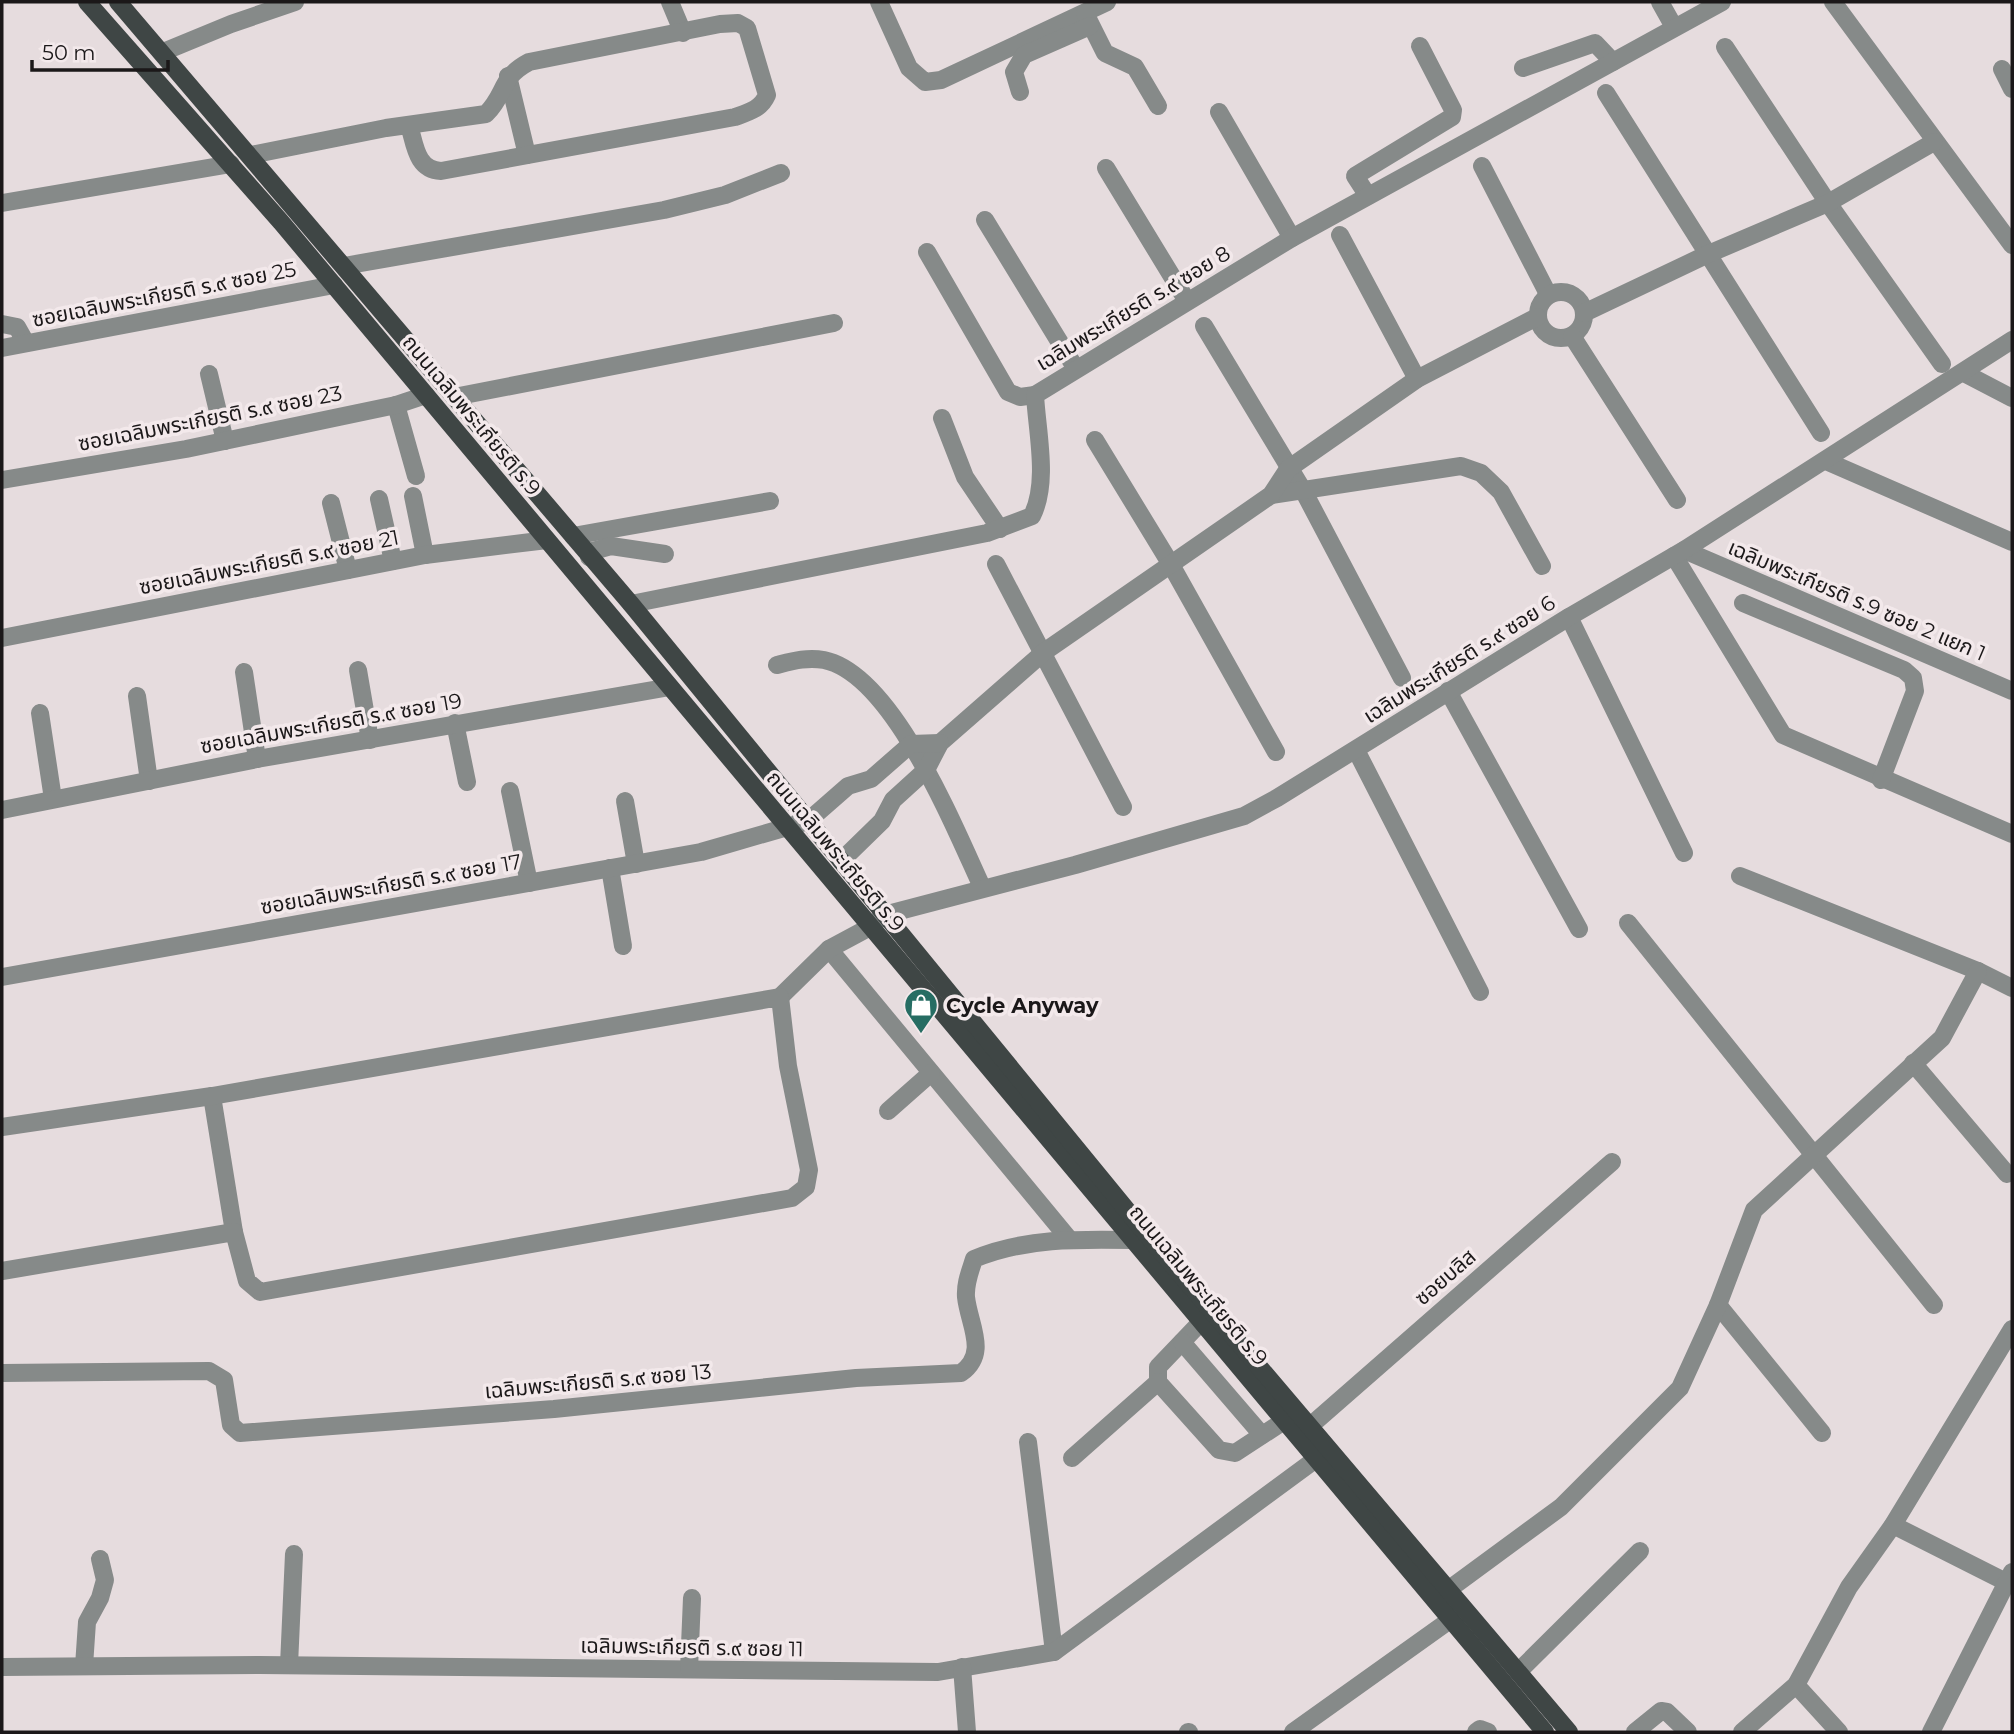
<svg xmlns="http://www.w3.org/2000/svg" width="2014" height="1734" font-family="Montserrat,'Noto Sans Thai',sans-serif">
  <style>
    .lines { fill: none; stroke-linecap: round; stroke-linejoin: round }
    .minor { stroke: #868a89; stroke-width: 18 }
    .major { stroke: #3f4645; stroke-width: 18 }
    .labels { text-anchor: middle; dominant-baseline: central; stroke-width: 7; stroke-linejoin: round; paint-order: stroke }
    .street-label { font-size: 21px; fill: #1b1819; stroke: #f3e9eb }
    .poi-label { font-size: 21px; font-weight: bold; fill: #1b1819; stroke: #f3e9eb; text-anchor: start }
  </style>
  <rect width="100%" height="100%" fill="#e6dcde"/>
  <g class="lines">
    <g class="minor">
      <path d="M670,2L683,33"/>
      <path d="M879,2L909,68L925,82L941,80L1107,2"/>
      <path d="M1660,2L1674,27"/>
      <path d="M1833,2L2012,245"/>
      <path d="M1085,13L1105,53L1135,67L1158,106"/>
      <path d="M1725,47L1828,203L1942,364"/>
      <path d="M163,52L231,24L295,2"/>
      <path d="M1523,68L1595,43L1613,62"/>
      <path d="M2002,69L2012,89"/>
      <path d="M508,76L527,155"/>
      <path d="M1020,92L1014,72L1024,55L1090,26"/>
      <path d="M1606,93L1821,433"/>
      <path d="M1219,112L1292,238"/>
      <path d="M251,155L386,128L486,114C507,93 499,78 529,62L720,24L738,23L747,28L767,95C761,109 749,112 735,117L441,171C416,170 415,144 409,125"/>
      <path d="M1482,166L1548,294"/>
      <path d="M1106,168L1187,301"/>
      <path d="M1368,196L1355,176L1452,117L1453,110L1420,46"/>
      <path d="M2,203L231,164"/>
      <path d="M985,220L1076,369"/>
      <path d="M1340,235L1417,379"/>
      <path d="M927,252L1008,392L1020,397L1035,395"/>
      <path d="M344,266L664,210L725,195L781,173"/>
      <circle cx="1561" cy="315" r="23"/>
      <path d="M1584,313L1706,255L1828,203L1934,142"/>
      <path d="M2,324L17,327L26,343"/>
      <path d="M1204,326L1304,492L1402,678"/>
      <path d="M1572,336L1677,500"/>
      <path d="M2,348L334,285"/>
      <path d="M1964,373L2012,398"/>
      <path d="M209,374L225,441"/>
      <path d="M454,397L834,323"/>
      <path d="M396,405L416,476"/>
      <path d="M942,418L965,477L1000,529"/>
      <path d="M1095,440L1170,563L1276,752"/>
      <path d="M1826,461L2012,542"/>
      <path d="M2,480L186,449L396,405L426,395"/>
      <path d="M1271,495L1461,466L1481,473L1501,492L1542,566"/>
      <path d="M413,496L425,555"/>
      <path d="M379,499L393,561"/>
      <path d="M331,503L348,570"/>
      <path d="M573,536L770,501"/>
      <path d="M1684,550L2012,691"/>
      <path d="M1674,556L1783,735L2012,834"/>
      <path d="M589,557L593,551L611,546L665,554"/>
      <path d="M996,564L1123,807"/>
      <path d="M1743,603L1904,670L1913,678L1915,691L1881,780"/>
      <path d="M631,604L987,533L1032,516C1049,482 1037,432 1035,395L1292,238L1722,2"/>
      <path d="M1569,617L1684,853"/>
      <path d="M2,638L425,555L547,540"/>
      <path d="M777,665C793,661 807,657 824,660C893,674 955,829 982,887"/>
      <path d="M358,670L370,740"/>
      <path d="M244,672L257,759"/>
      <path d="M1448,691L1579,929"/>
      <path d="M137,696L149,781"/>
      <path d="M40,713L53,799"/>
      <path d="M455,723L467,782"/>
      <path d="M1356,750L1480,992"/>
      <path d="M510,791L529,883"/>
      <path d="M625,801L636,864"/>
      <path d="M2,810L257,759L670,687"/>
      <path d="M841,861L882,821L893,800L926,770L940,743L1044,652L1271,495L1288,469L1417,379L1537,317"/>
      <path d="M610,868L623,946"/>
      <path d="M1740,876L1978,971L2012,988"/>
      <path d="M1628,923L1934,1305"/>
      <path d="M829,949L1069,1239"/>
      <path d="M2,977L701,852L808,821L848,786L871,779L911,744L940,743"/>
      <path d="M780,997L829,949L870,927L884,915L1075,865L1244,816L1277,798L1569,617L1684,550L2012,340"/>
      <path d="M1913,1063L2007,1174"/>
      <path d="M212,1096L234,1232"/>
      <path d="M888,1111L931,1073"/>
      <path d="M2,1127L212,1096L780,997L788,1066L809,1170L806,1187L792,1198L260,1292L247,1281L234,1232L2,1271"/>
      <path d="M1718,1305L1822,1433"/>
      <path d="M1201,1322L1158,1367V1382L1219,1450L1235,1453L1284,1421"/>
      <path d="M1182,1342L1262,1435"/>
      <path d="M2,1373L209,1371L224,1380L231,1425L240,1433L554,1409L856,1378L961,1373C989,1353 969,1325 966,1297C965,1283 970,1272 974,1259C1023,1238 1079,1239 1132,1240"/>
      <path d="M1309,1427L1612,1162"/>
      <path d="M1028,1442L1054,1652"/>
      <path d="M1072,1458L1158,1382"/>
      <path d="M1893,1525L2006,1582"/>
      <path d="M1448,1590L1561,1507L1680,1388L1718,1305L1754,1210L1942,1038L1978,971"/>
      <path d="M289,1665L294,1554"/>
      <path d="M84,1666L87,1622L100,1598L105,1580L100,1559"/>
      <path d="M2,1667L260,1665L938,1672L1054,1652L1316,1459"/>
      <path d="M962,1667L967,1732"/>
      <path d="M689,1669L692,1598"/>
      <path d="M1518,1672L1640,1551"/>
      <path d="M1796,1685L1839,1732"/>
      <path d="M1188,1732H1189"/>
      <path d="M1293,1732L1450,1620"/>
      <path d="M1476,1732L1480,1729L1488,1732"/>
      <path d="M1635,1732L1661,1711L1667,1712L1688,1732"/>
      <path d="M1742,1732L1796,1685L1849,1587L1893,1525L2012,1329"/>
      <path d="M1931,1732L2012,1572"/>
    </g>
    <g class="major">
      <path d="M87,2L281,222L1545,1732"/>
      <path d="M118,2L631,604L1148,1236L1569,1732"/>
    </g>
  </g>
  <defs>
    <g id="shop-pin" transform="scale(1.75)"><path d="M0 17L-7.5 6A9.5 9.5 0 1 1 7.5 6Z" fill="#266d63" stroke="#f3e9eb"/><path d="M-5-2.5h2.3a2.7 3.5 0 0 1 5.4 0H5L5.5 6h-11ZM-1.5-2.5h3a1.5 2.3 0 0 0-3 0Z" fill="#fff"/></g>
  </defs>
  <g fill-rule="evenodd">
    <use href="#shop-pin" x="921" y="1005"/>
  </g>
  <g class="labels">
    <g class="street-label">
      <text transform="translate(164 294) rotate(-11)">ซอยเฉลิมพระเกียรติ ร.๙ ซอย 25</text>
      <text transform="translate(1133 308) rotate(-31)">เฉลิมพระเกียรติ ร.๙ ซอย 8</text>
      <text transform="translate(472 415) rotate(50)">ถนนเฉลิมพระเกียรติ ร.9</text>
      <text transform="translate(210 418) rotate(-11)">ซอยเฉลิมพระเกียรติ ร.๙ ซอย 23</text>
      <text transform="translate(269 562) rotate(-11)">ซอยเฉลิมพระเกียรติ ร.๙ ซอย 21</text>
      <text transform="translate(1857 600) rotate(23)">เฉลิมพระเกียรติ ร.9 ซอย 2 แยก 1</text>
      <text transform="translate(1459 659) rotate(-32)">เฉลิมพระเกียรติ ร.๙ ซอย 6</text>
      <text transform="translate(331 723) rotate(-10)">ซอยเฉลิมพระเกียรติ ร.๙ ซอย 19</text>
      <text transform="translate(836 851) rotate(50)">ถนนเฉลิมพระเกียรติ ร.9</text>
      <text transform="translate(391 884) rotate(-10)">ซอยเฉลิมพระเกียรติ ร.๙ ซอย 17</text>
      <text transform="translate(1445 1277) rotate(-41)">ซอยบลิส</text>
      <text transform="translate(1199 1285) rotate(50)">ถนนเฉลิมพระเกียรติ ร.9</text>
      <text transform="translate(598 1381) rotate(-5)">เฉลิมพระเกียรติ ร.๙ ซอย 13</text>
      <text transform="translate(692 1647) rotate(1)">เฉลิมพระเกียรติ ร.๙ ซอย 11</text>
    </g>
    <g class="poi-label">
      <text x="946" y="1005">Cycle Anyway</text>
    </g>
  </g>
  <rect width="2014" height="1734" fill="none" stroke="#1b1819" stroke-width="7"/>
  <path d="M32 60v10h136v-10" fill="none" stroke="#1b1819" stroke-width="3.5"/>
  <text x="42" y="60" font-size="21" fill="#1b1819" stroke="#f3e9eb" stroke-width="5" paint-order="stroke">50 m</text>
</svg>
